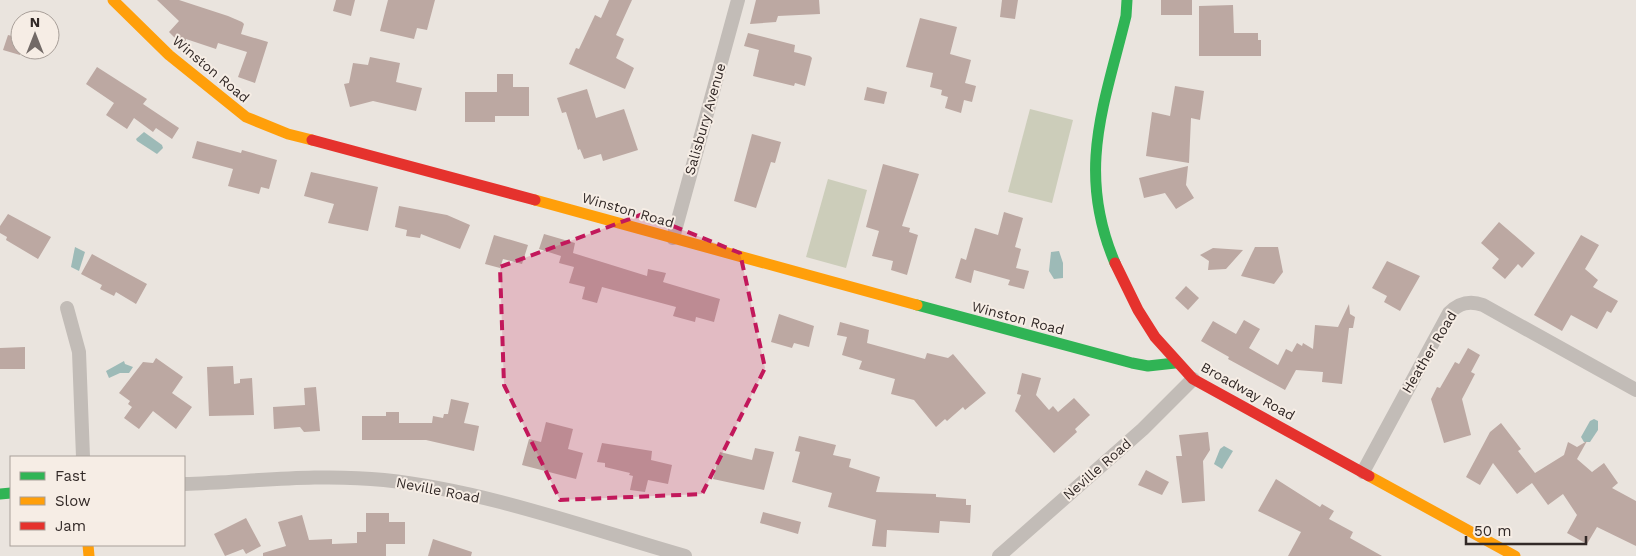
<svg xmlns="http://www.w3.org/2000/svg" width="1636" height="556" font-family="'Work Sans',sans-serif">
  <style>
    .green { fill: #cccdba }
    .water { fill: #9dbab7 }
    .building { fill: #bca8a2 }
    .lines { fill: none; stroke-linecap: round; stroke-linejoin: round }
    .street { stroke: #c2bcb7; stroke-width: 14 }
    .fast { stroke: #30b455; stroke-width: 11 }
    .slow { stroke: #ff9f0a; stroke-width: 11 }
    .jam { stroke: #e5322d; stroke-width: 11 }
    .marked { fill: #c2185b; fill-opacity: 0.2; stroke: #c2185b; stroke-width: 4; stroke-dasharray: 10 6; stroke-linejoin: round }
    .labels { text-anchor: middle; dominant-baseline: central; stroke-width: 4; stroke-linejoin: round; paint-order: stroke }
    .street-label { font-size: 14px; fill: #322927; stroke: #f6ede5 }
  </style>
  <rect width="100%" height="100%" fill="#eae4de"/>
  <g class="green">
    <path d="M1030,109L1073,120L1052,203L1008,192Z"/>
    <path d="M828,179L867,190L846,268L806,257Z"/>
  </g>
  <g class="water">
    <path d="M144,132L162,145L163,148L157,154L137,141L136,139Z"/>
    <path d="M75,247L85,252L79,271L71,267Z"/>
    <path d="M1059,251L1063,263V278L1054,279L1049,271L1051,252Z"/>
    <path d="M124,361L125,364L133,367L129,373H120L109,378L106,371Z"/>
    <path d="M1594,419L1598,421V430L1590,442H1584L1581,437L1590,421Z"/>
    <path d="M1224,446L1233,451L1222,469L1214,464L1220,449Z"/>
  </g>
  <g class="building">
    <path d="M157,0H179L228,16L242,22L244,24L241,34L268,42L255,83L238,77L247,52L218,43L216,49L186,39L184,47L169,32L179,21Z"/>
    <path d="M336,0H355L351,16L333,11Z"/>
    <path d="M388,0H435L427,30L417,28L414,39L380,31Z"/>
    <path d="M609,0H632L616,35L624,39L616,58L634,68L625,89L569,64L576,48L579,49L595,15L601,18Z"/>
    <path d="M756,0H819L820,14L778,16L776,22L750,24Z"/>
    <path d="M1002,0H1018L1015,19L1000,17Z"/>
    <rect x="1161" y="0" width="31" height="15"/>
    <path d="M1233,5L1234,33H1258V40H1261V56H1199V6Z"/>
    <path d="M920,18L957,27L950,54L971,60L965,83L976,86L972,102L964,100L961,113L945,108L948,97L941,95L942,90L930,87L933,73L906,67Z"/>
    <path d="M748,33L795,45L794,52L810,56L812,58L805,86L795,83L794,86L753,76L759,50L744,46Z"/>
    <path d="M8,35L20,38V55L3,50Z"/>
    <path d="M370,57L400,63L396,82L422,88L416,111L373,101L350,107L344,84L349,83L353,63L368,65Z"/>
    <path d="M97,67L147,99L143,104L179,128L172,139L156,128L153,132L134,118L127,129L106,115L114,103L86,84Z"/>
    <path d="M497,74H513V87H529V116H495V122H465V92H497Z"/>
    <path d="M1175,86L1204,91L1200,120L1191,118L1189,163L1146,156L1152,112L1170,116Z"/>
    <path d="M867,87L887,92L884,104L864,100Z"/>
    <path d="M587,89L596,118L624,109L638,150L603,161L601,154L584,159L580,149L578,150L566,112L562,113L557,98Z"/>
    <path d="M752,134L781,142L775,163L771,162L756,208L734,201Z"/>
    <path d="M197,141L241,153L242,150L277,160L269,189L261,187L259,194L228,186L233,169L192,158Z"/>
    <path d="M883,164L919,174L902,226L910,228L909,232L918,235L907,275L891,270L893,261L872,256L879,231L866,227Z"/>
    <path d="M1188,166L1186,185L1194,198L1176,209L1165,193L1144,198L1139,178Z"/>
    <path d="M311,172L378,187L368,231L328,223L334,204L304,196Z"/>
    <path d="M399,206L447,215L470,225L460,249L421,234L420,238L406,236L407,230L395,227Z"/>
    <path d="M1004,212L1023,218L1015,247L1021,249L1016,268L1029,271L1024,289L1008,285L1010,280L974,270L971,283L955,278L961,258L966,260L975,228L998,235Z"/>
    <path d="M8,214L51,237L38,259L6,240L7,237L0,233V226Z"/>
    <path d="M1499,222L1535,253L1522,268L1518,264L1505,279L1492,268L1499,259L1481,243Z"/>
    <path d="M544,234L575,243L573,253L647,276L648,269L666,273L663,282L720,299L714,322L696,317L695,322L673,316L676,307L602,287L597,303L582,299L585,287L569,283L574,267L559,263L561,256L539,249Z"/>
    <path d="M494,235L528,245L522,264L503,259L500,268L485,264Z"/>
    <path d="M1581,235L1599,245L1585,269L1598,280L1593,287L1618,301L1611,313L1607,311L1597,329L1571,315L1562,331L1534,315Z"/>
    <path d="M1255,247H1278L1283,272L1274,284L1241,276Z"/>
    <path d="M1213,248L1243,250L1226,269L1208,270L1209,261L1200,255Z"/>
    <path d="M92,254L147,284L136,304L116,292L114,296L100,289L102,285L81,274Z"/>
    <path d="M1387,261L1420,276L1400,311L1384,302L1387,296L1372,288Z"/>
    <path d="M1186,286L1199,298L1188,310L1175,298Z"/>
    <path d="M1349,304L1350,314L1355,317L1353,328H1349L1342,384L1322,382L1323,372L1296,370L1285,390L1228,359L1229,357L1201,341L1213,321L1236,334L1244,320L1260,329L1249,348L1278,365L1286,349L1292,352L1297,343L1302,346L1303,343L1313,349L1315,325L1338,327Z"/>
    <path d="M779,314L814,326L809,347L794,343L792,348L771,342Z"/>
    <path d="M840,322L869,330L867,343L925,359L927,353L948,358L953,354L986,393L965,410L963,407L947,421L945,419L936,427L914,400L891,394L895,379L859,369L862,361L842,355L847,337L837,335Z"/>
    <path d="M25,347V369H0V348Z"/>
    <path d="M1468,348L1480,355L1471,372L1475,374L1462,399L1471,435L1444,443L1431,399L1437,387L1440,388L1455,362L1459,364Z"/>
    <path d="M156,358L183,377L172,393L192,407L176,429L153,411L139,429L124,418L132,407L128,404L130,401L119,393L143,362L153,363Z"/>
    <path d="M233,366L234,384L240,383V379L252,378L254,415L209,416L207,367Z"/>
    <path d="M1022,373L1041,378L1036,395L1049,410L1053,406L1058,412L1074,398L1090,415L1075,429L1077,432L1054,453L1015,411L1021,395L1017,394Z"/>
    <path d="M316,387L320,431L304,432L300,427L274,429L273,407L305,405L304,388Z"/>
    <path d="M451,399L469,403L464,423L479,426L474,451L426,440H362V416H386V412H399V423H432L433,416L443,418L444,414H448Z"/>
    <path d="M546,422L573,429L568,449L583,453L576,479L522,465L529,439L541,442Z"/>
    <path d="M1501,423L1521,449L1518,451L1535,473L1564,455L1568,442L1577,447L1587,441L1577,459L1592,472L1604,463L1618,483L1612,488L1636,501V546L1597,527L1587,544L1567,533L1577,515L1563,494L1548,505L1532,483L1517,494L1493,463L1480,485L1466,477L1490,432Z"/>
    <path d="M1208,432L1210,450L1203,461L1205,501L1182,503L1176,456H1182L1179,435Z"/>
    <path d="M799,436L836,445L833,455L851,459L849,467L880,477L876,492L936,494V497L966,499V505H971L970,523L940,521L939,533L887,530L886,547L872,546L876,520L828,507L832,493L792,482L800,452L795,451Z"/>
    <path d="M602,443L652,451L651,460L672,465L668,484L648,480L645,492L630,490L633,476L629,475L630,473L605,467V463L597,462Z"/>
    <path d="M755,448L774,452L764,490L713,479L720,452L752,460Z"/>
    <path d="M1146,470L1169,482L1162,495L1138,485Z"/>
    <path d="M1276,479L1320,507L1322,504L1334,511L1329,519L1353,532L1350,538L1382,556H1288L1301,532L1258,511Z"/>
    <path d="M763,512L801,522L798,534L760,523Z"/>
    <path d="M366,513H389V522H405V544H386V556H263V553L286,546L278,522L302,515L309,540L332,539V544L357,543V532H366Z"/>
    <path d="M246,518L261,546L246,554L243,549L225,556L214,534Z"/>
    <path d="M433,539L472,552L471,556H428Z"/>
  </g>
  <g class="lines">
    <g class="street">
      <path d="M673,238L738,0"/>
      <path d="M67,308L79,352L83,457"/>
      <path d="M1363,472L1449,313C1459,303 1469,300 1483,305L1636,390"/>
      <path d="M184,484C251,482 317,473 384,480C487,491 587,528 685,556"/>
      <path d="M999,556L1143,429L1193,379"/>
    </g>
    <g class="fast">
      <path d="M1115,263C1076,171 1104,106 1126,16L1127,0"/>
      <path d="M917,305L1132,363L1148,366L1175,363"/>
      <path d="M0,494L11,493"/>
    </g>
    <g class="slow">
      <path d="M113,0L169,55L246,117L288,134L312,140"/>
      <path d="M535,200L917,305"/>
      <path d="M1369,476L1515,556"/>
      <path d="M88,545L89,556"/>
    </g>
    <g class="jam">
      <path d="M312,140L535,200"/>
      <path d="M1115,263L1138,310L1155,337L1193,379L1369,476"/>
    </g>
  </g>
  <path class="marked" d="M643,214L740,253L765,368L702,494L560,500L504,385L500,267Z"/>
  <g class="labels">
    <g class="street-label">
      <text transform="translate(211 69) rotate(40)">Winston Road</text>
      <text transform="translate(705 119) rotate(-74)">Salisbury Avenue</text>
      <text transform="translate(628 210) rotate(16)">Winston Road</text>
      <text transform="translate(1018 318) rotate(15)">Winston Road</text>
      <text transform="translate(1429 352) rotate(-59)">Heather Road</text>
      <text transform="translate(1248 391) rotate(29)">Broadway Road</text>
      <text transform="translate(1097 469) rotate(-41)">Neville Road</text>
      <text transform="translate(438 490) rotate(11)">Neville Road</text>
    </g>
  </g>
  <rect x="10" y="456" width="175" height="90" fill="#f6ede5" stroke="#a89f99"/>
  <rect x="20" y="472" width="25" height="8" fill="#30b455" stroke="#a89f99"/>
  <text x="55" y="481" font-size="15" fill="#322927">Fast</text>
  <rect x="20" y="497" width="25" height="8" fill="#ff9f0a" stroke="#a89f99"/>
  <text x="55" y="506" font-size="15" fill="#322927">Slow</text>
  <rect x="20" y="522" width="25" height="8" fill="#e5322d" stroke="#a89f99"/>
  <text x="55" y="531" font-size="15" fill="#322927">Jam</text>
  <g transform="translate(35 35)"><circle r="24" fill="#f6ede5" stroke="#a89f99"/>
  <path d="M0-4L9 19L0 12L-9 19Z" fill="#726a67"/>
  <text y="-8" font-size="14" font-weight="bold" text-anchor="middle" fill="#322927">N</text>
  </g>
  <path d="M1466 536v8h120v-8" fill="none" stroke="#322927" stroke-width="2.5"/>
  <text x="1474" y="536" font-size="15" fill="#322927" stroke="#f6ede5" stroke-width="4" paint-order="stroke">50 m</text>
</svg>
